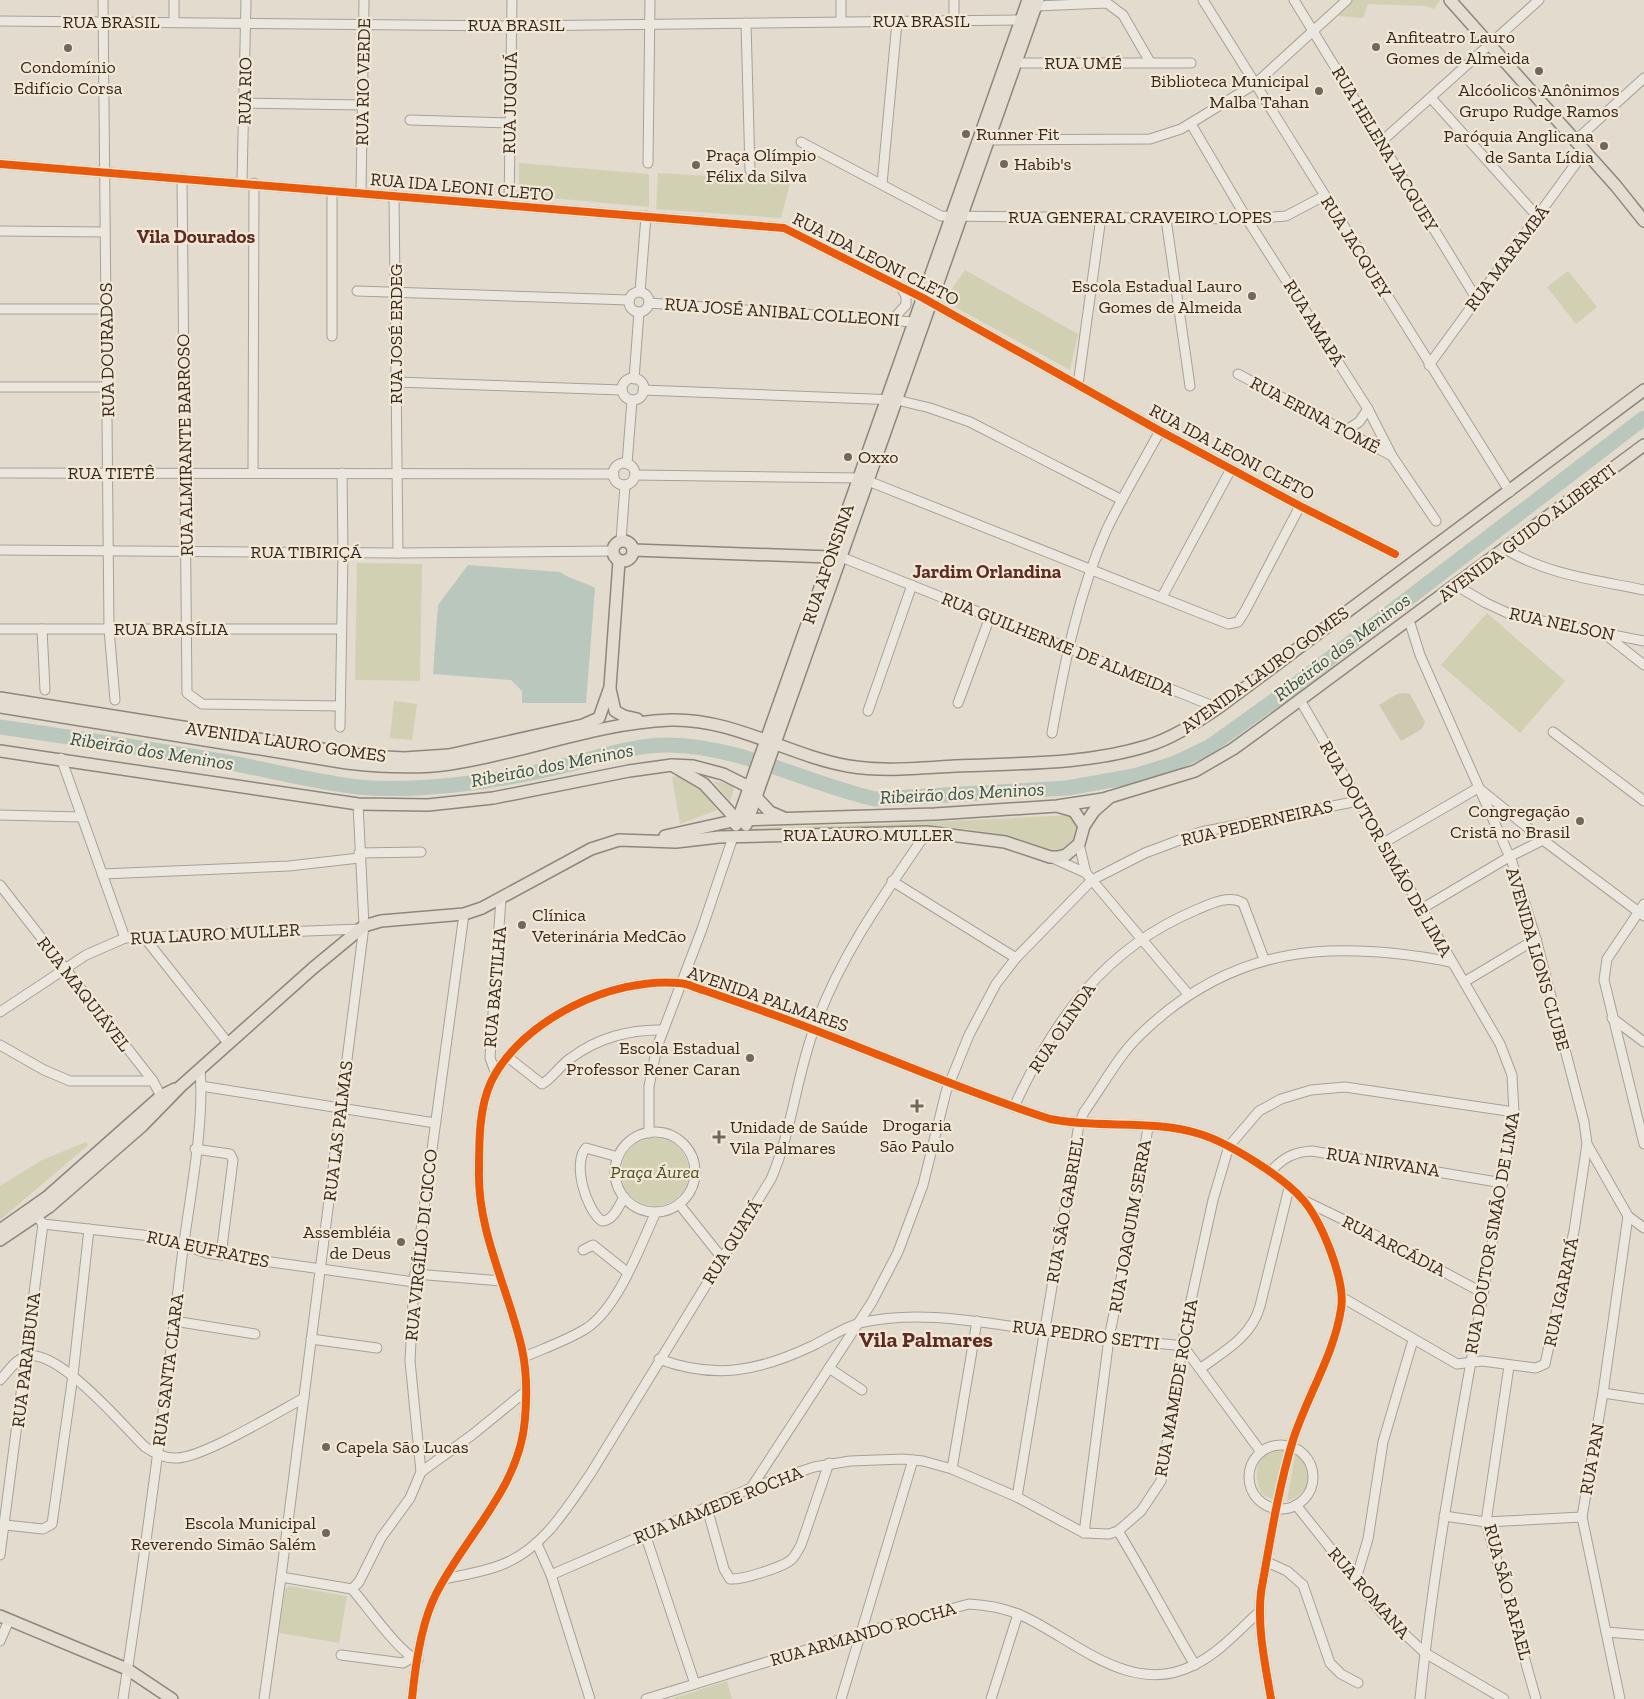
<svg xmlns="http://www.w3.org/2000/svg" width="1644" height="1699" font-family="'Zilla Slab',serif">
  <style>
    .green { fill: #d2d0b2 }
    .cemetery { fill: #cdcab1 }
    .water { fill: #b9c7bd }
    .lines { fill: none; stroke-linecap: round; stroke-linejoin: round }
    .river { stroke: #b9c7bd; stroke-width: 15 }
    .minor-casing { stroke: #a8a097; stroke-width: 11 }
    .major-casing { stroke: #8d867e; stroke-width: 14 }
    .minor { stroke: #ebe7df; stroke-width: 9 }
    .major { stroke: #e2dcd1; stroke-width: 11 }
    .cycleway-casing { stroke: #f2e8d5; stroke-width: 11 }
    .cycleway { stroke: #e8590c; stroke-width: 8 }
    .poi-dot { fill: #72675d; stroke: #f2e8d5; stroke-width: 2 }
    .labels { text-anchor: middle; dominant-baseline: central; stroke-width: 4.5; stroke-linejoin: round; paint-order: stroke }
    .street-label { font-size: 18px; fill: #352920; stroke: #f2e8d5 }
    .poi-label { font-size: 18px; fill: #352920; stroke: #f2e8d5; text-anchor: start }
    .park-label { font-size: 18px; font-style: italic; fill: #495029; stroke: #f2e8d5 }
    .neighbourhood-label { font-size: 19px; font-weight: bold; fill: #5e2b23; stroke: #f2e8d5 }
    .water-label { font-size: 19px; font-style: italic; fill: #31544f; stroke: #f2e8d5 }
    .district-label { font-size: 22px; font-weight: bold; fill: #5e2b23; stroke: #f2e8d5 }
  </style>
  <rect width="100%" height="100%" fill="#e2dbce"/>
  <g class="green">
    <path d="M1351,0H1440L1434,9L1426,6L1368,4L1363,18L1339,16V11Z"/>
    <path d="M519,163L649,174V207L519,195Z"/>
    <path d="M658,173L777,180H791L781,218L656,209Z"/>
    <path d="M965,270L1078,334L1070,370L944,301Z"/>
    <path d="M1568,271L1597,307L1576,324L1547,287Z"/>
    <path d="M357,563L422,564L420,681L355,680Z"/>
    <path d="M1487,613L1565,681L1520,733L1441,665Z"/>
    <path d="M394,701L417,704L412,740L390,738Z"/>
    <path d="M677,776L699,788L717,810L680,824L672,777Z"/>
    <path d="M714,781L735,786L730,801L714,782Z"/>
    <path d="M1073,815L1078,827L1075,842L1058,854L1003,835L967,829L931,827L749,831L747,828L888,824Z"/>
    <circle cx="655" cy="1172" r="34"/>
    <path d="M86,1142L88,1145L0,1220V1186L42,1160Z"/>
    <path d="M1280,1447L1285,1450L1274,1500L1262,1494C1251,1474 1257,1454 1280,1447Z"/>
    <path d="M1296,1451L1309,1466C1311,1483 1304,1497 1287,1501Z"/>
    <path d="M289,1586L347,1596L339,1643L279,1633L285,1589Z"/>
    <path d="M727,1681L732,1699H671Z"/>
  </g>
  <path class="cemetery" d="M1403,693L1410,694L1425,722L1422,729L1401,741L1379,705L1397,694Z"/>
  <path class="water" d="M468,565L560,572C571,580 583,581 595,588L586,703H522V691L511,680L433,674L438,605Z"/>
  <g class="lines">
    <path class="river" d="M0,727C74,738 148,748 221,761C265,769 315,782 358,787C417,793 500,781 559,767C595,759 630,745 668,745C741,746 805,783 875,799L1067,788L1134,776L1173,764L1209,747L1290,689L1644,418"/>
    <g class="minor-casing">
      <g id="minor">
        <path d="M103,0L109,629L115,700"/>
        <path d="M954,0V21"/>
        <path d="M1203,0L1510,492"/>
        <path d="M1294,0L1476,298"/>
        <path d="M1036,6L1107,3L1123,15L1150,62"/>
        <path d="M0,21L512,26L1025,20"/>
        <path d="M841,21V0"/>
        <path d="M174,22V0"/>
        <path d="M746,23L750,170"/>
        <path d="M1016,63H1191"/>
        <path d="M1431,98L1538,217"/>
        <path d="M245,103L362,105"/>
        <path d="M410,120L510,123"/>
        <path d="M1191,124L1247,219L1368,409L1392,456L1436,521"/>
        <path d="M989,140L1150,139L1181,129L1255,84L1347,0"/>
        <path d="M1576,140L1644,78"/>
        <path d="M801,142L941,216L1247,219L1286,216L1324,196"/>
        <path d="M1381,142L1539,0"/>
        <path d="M648,163L650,0"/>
        <path d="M0,164L784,228L923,298L1160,431L1300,506L1395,554"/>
        <path d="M182,178L187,693L202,704L340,706"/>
        <path d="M242,182L246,0"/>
        <path d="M882,184L897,22"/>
        <path d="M332,191V336"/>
        <path d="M361,193L364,0"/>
        <path d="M394,195L398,553"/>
        <path d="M509,205L512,0"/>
        <path d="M1166,219L1190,386"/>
        <path d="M0,231L105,232"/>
        <path d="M357,291L629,300"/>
        <circle cx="639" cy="302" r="10"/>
        <path d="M640,292L646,216"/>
        <path d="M649,303L914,322"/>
        <path d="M0,309H105"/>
        <path d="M891,321L906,305V296L901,287"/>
        <path d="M1429,365L1585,151"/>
        <path d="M1238,374L1392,456"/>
        <circle cx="633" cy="389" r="11"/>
        <path d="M634,379L639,312"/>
        <path d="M396,382L622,390"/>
        <path d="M1078,385L1101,217"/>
        <path d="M0,387H107"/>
        <path d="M643,390L897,400L930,408L970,422L1122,500"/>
        <path d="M1345,431L1359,422L1368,409"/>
        <circle cx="624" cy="474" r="11"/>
        <path d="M627,464L632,400"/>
        <path d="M0,473L614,474"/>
        <path d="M253,473L254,183"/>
        <path d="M635,475L859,478L868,481L1228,624L1238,622L1245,611L1300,506"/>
        <path d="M621,541L625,485"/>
        <path d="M1505,549C1548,575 1596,580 1644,590"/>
        <path d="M0,550L398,553L612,551"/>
        <path d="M835,557H841L1218,708"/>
        <path d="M1457,586L1486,603L1512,615L1644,641"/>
        <path d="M1162,597L1231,469"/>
        <path d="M1409,620L1420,655L1512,862L1536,939L1584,1122L1587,1144L1628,1216L1644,1228"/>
        <path d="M0,629H341"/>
        <path d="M42,629L45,690"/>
        <path d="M1606,635L1644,665"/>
        <path d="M1300,700L1500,1044L1512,1075L1514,1112C1484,1308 1440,1502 1420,1699"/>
        <path d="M958,703L990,617"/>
        <path d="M868,711L912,585"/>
        <path d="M340,727L343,552L342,473"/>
        <path d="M1553,732L1644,801"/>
        <path d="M1052,733C1064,665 1078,595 1106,531C1122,497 1142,464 1160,431"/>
        <path d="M61,758L125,938"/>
        <path d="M1481,790L1543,840L1644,916"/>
        <path d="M0,815L81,817"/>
        <path d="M1385,842L1478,788"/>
        <path d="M1079,844L1086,873L1188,994"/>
        <path d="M359,853L421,852"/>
        <path d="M1050,857L1086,873"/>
        <path d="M102,874L289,866L359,858"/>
        <path d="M892,881L1016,958"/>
        <path d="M0,885L153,1081L164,1102"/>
        <path d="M1644,904L1607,959L1604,980L1644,1144"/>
        <path d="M1423,908L1509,857L1543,840"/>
        <path d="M144,937L228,1043"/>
        <path d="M1464,982L1536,939"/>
        <path d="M0,1012L86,955L125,938L361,929"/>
        <path d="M1612,1018L1644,1042"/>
        <path d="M0,1045L44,1070L70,1081H153"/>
        <path d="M509,1058L542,1084C553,1078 560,1065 571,1058C597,1038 631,1029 663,1030"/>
        <path d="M496,1074L490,1058L501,898"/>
        <path d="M201,1086L435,1123"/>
        <path d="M1014,1107C1054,1019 1105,948 1196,910C1210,904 1229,894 1243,903L1264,959"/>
        <circle cx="655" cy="1172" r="40"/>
        <path d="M649,1133V1086L657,1047L702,929L733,837"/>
        <path d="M195,1149L230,1154L233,1160L221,1255"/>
        <path d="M618,1157L586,1148C572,1163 586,1210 602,1221C613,1221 619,1206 624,1197"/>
        <path d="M1270,1172C1283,1158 1293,1152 1312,1151L1503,1183"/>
        <path d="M1303,1200L1373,1234L1483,1293"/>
        <path d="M679,1204L722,1258"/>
        <path d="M36,1215L43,1224L160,1237L207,1253L414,1282"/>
        <path d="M583,1250L593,1245L627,1272"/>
        <path d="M415,1274L502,1281"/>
        <path d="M1343,1298L1457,1364L1482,1361L1536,1368L1545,1364L1574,1231L1587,1144"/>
        <path d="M174,1321L255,1334"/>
        <path d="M311,1339L377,1348"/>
        <path d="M524,1357C545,1348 568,1340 587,1328C619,1306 640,1246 656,1212"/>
        <path d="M659,1359C715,1380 759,1371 812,1346C827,1339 844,1327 860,1323C920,1309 983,1323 1044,1331C1090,1337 1136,1341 1183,1346L1261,1452"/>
        <path d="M1509,1366L1486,1522L1536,1699"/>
        <path d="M829,1368L862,1390"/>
        <path d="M1201,1368C1225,1351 1252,1336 1260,1306L1289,1188"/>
        <path d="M0,1380C7,1373 15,1360 25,1357C56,1345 123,1426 145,1447C154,1453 165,1459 177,1458C204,1457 276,1413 304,1398"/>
        <path d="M1603,1393L1644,1399"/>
        <circle cx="1281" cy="1477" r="32"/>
        <path d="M952,1469L977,1321"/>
        <path d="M421,1472L472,1435L526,1391"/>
        <path d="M751,1488L872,1302L898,1252L923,1185L946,1092L969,1035L996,984L1016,958L1092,880L1145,853L1201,832L1358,801"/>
        <path d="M1017,1497L1079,1124L1084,1112C1102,1087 1118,1056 1140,1035C1232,945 1331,939 1451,962"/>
        <path d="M1296,1505L1382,1613L1425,1653L1504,1699"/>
        <path d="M707,1508L724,1569L730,1579C742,1580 784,1567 792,1559C796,1555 798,1550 801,1545L829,1463"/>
        <path d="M1444,1516L1486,1522L1582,1517"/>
        <path d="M5,1525L43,1529L52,1524L73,1375L89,1229"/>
        <path d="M1118,1531C1145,1575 1168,1620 1195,1665"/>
        <path d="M1084,1533L1109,1338L1136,1204L1148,1127"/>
        <path d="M645,1534L695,1684"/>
        <path d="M537,1544L551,1575L590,1699"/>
        <path d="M0,1555L43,1224"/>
        <path d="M1267,1562L1287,1571L1303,1585L1330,1663L1341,1674L1358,1683"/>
        <path d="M551,1575L751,1488L814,1467L850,1461L903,1459L923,1461L952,1469L1017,1497L1084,1533L1109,1534L1118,1531L1141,1511L1161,1481L1186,1323L1213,1200L1229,1146L1259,1111L1281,1099L1311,1090L1345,1087L1514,1112"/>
        <path d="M281,1577L352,1589C367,1606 399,1653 418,1660"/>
        <path d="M445,1579C463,1575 483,1572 501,1565C543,1549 567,1508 591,1473L771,1179C792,1131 796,1078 814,1029C840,956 884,895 927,832"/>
        <path d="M1356,1579L1368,1539L1383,1442L1413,1340"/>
        <path d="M352,1589L359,1582L381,1538L410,1498L421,1472L410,1361L414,1282L464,914"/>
        <path d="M1606,1632L1644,1635"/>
        <path d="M0,1641L9,1620"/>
        <path d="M341,1655L403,1663L411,1658"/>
        <path d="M123,1699C145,1555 164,1410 181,1265C188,1205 205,1128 200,1069"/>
        <path d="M264,1699L281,1577L364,926L358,804"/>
        <path d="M412,1699C415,1668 422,1621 436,1594C465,1536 520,1488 525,1419C527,1396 527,1372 522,1349C509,1290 477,1232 479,1170C479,1143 479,1107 491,1082C521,1020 612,977 679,983C687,983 695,988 703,990C723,997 743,1004 763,1011C860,1045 953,1088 1050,1119C1099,1129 1152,1119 1200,1134C1229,1143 1284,1177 1304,1201C1322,1223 1346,1281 1341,1309C1334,1355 1307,1396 1293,1440C1278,1489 1270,1542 1261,1592C1257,1628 1265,1663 1271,1699"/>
        <path d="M646,1699L868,1631L969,1604C988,1605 1008,1609 1025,1617C1077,1642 1132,1697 1194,1665C1219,1653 1239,1630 1259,1612"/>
        <path d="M841,1699L913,1460"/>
        <path d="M991,1699L1018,1614"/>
        <path d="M1620,1699L1582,1517L1603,1393L1628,1216"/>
      </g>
    </g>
    <g class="major-casing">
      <g id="major">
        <path d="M1450,0L1616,186L1644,221"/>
        <circle cx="623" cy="551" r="10"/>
        <path d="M633,550L831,557"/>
        <path d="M610,689L615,711L624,716L637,719"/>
        <path d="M0,698L366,756L404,758L449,755L583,725L599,718L610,687L619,561"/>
        <path d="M0,707L347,763C382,767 416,769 450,764C525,753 595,723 670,720C733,718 787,755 848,766C883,772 919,768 955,766C1019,763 1085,765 1147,746C1173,738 1195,723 1218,708L1644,390"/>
        <path d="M0,751L358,804L428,805L493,798L629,771L672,765L693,766L723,774L749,787"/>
        <path d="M675,767L704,784L737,820"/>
        <path d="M756,797L770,812L784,818"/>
        <path d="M1060,807L1074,811L1084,826"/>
        <path d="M736,825L1028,0"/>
        <path d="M746,825L1038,0"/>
        <path d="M665,836L737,820L935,814L1057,806L1103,799L1195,771L1233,749L1262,728L1644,445"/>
        <path d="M0,1230L47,1197L161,1096L175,1089"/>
        <path d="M0,1240L49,1207L142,1126L181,1086L312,969L364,926L381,921L464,914L482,908L591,849L619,840L676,842L719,837L927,832L1005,842L1050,857H1058L1066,855L1079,844L1084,826L1094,811L1110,797"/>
        <path d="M0,1616L127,1669L172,1699"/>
      </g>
    </g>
    <use href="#minor" class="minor"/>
    <use href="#major" class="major"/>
    <g class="cycleway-casing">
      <g id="cycleway">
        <path d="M0,164L784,228L923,298L1160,431L1300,506L1395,554"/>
        <path d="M412,1699C415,1668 422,1621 436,1594C465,1536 520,1488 525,1419C527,1396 527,1372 522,1349C509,1290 477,1232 479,1170C479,1143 479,1107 491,1082C521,1020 612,977 679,983C687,983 695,988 703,990C723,997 743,1004 763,1011C860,1045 953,1088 1050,1119C1099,1129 1152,1119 1200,1134C1229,1143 1284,1177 1304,1201C1322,1223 1346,1281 1341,1309C1334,1355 1307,1396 1293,1440C1278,1489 1270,1542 1261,1592C1257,1628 1265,1663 1271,1699"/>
      </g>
    </g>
    <use href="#cycleway" class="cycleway"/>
  </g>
  <g class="poi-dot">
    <circle cx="1376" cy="47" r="5"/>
    <circle cx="68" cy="48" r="5"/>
    <circle cx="1539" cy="71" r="5"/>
    <circle cx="1319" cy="91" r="5"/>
    <circle cx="966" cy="134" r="5"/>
    <circle cx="1604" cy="146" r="5"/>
    <circle cx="1004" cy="164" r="5"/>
    <circle cx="696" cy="165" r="5"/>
    <circle cx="1252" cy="296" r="5"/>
    <circle cx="848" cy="457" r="5"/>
    <circle cx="1580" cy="821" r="5"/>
    <circle cx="522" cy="925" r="5"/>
    <circle cx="750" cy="1058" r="5"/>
    <path d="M914.5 1098.5h5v5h5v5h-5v5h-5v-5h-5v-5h5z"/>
    <path d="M716.5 1129.5h5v5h5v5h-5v5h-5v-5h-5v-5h5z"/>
    <circle cx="401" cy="1242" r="5"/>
    <circle cx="326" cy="1447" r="5"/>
    <circle cx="326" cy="1533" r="5"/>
  </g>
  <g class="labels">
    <g class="street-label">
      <text x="921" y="21">RUA BRASIL</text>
      <text x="111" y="22">RUA BRASIL</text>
      <text x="516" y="25">RUA BRASIL</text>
      <text x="1083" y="63">RUA UMÉ</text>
      <text transform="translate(363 82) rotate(-89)">RUA RIO VERDE</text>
      <text transform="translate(245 91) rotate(-89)">RUA RIO</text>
      <text transform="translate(510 103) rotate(-89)">RUA JUQUIÁ</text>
      <text transform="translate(1385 149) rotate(59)">RUA HELENA JACQUEY</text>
      <text transform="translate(462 187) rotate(5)">RUA IDA LEONI CLETO</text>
      <text x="1140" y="217">RUA GENERAL CRAVEIRO LOPES</text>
      <text transform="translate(1356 247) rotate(58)">RUA JACQUEY</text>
      <text transform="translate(1507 258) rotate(-53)">RUA MARAMBÁ</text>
      <text transform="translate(876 259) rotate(27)">RUA IDA LEONI CLETO</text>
      <text transform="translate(782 312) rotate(4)">RUA JOSÉ ANIBAL COLLEONI</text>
      <text transform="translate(1314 323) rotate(58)">RUA AMAPÁ</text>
      <text transform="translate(396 334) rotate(-90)">RUA JOSÉ ERDEG</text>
      <text transform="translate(107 350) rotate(-91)">RUA DOURADOS</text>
      <text transform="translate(1315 415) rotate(28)">RUA ERINA TOMÉ</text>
      <text transform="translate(185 445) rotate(-91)">RUA ALMIRANTE BARROSO</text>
      <text transform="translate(1232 452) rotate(28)">RUA IDA LEONI CLETO</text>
      <text x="111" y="473">RUA TIETÊ</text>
      <text transform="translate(1527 533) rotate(-37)">AVENIDA GUIDO ALIBERTI</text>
      <text x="306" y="552">RUA TIBIRIÇÁ</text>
      <text transform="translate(828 564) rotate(-71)">RUA AFONSINA</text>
      <text transform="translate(1562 624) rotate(12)">RUA NELSON</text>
      <text x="171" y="629">RUA BRASÍLIA</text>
      <text transform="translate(1058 644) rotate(22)">RUA GUILHERME DE ALMEIDA</text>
      <text transform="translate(1265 670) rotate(-36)">AVENIDA LAURO GOMES</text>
      <text transform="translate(286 742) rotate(8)">AVENIDA LAURO GOMES</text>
      <text transform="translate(1257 823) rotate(-13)">RUA PEDERNEIRAS</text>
      <text x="868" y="835">RUA LAURO MULLER</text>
      <text transform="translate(1386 849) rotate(60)">RUA DOUTOR SIMÃO DE LIMA</text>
      <text transform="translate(215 934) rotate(-3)">RUA LAURO MULLER</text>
      <text transform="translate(1538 959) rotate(74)">AVENIDA LIONS CLUBE</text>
      <text transform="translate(495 987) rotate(-85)">RUA BASTILHA</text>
      <text transform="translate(84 994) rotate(52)">RUA MAQUIÁVEL</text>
      <text transform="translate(768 999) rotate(19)">AVENIDA PALMARES</text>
      <text transform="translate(1062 1028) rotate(-56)">RUA OLINDA</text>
      <text transform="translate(338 1131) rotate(-83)">RUA LAS PALMAS</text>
      <text transform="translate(1383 1162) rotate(9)">RUA NIRVANA</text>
      <text transform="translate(1065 1210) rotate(-80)">RUA SÃO GABRIEL</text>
      <text transform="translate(1130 1226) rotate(-80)">RUA JOAQUIM SERRA</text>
      <text transform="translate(1492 1233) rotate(-80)">RUA DOUTOR SIMÃO DE LIMA</text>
      <text transform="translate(732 1242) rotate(-58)">RUA QUATÁ</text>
      <text transform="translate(421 1245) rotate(-84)">RUA VIRGÍLIO DI CICCO</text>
      <text transform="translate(1394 1246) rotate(27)">RUA ARCÁDIA</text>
      <text transform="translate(208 1249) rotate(12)">RUA EUFRATES</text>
      <text transform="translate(1561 1292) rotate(-78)">RUA IGARATÁ</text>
      <text transform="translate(1086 1335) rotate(7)">RUA PEDRO SETTI</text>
      <text transform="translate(26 1360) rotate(-83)">RUA PARAIBUNA</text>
      <text transform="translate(168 1370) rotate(-83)">RUA SANTA CLARA</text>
      <text transform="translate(1176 1388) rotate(-80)">RUA MAMEDE ROCHA</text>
      <text transform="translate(1592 1459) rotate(-80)">RUA PAN</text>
      <text transform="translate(718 1505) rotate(-22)">RUA MAMEDE ROCHA</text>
      <text transform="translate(1508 1592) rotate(75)">RUA SÃO RAFAEL</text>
      <text transform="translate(1369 1593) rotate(49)">RUA ROMANA</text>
      <text transform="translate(863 1634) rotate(-16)">RUA ARMANDO ROCHA</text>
    </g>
    <g class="poi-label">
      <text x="1386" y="37">Anfiteatro Lauro<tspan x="1386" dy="21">Gomes de Almeida</tspan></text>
      <text x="68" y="67" text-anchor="middle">Condomínio<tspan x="68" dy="21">Edifício Corsa</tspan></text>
      <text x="1309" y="81" text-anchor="end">Biblioteca Municipal<tspan x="1309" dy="21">Malba Tahan</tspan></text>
      <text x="1539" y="90" text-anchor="middle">Alcóolicos Anônimos<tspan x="1539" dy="21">Grupo Rudge Ramos</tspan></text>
      <text x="976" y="134">Runner Fit</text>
      <text x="1594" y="136" text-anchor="end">Paróquia Anglicana<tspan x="1594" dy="21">de Santa Lídia</tspan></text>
      <text x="706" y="155">Praça Olímpio<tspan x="706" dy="21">Félix da Silva</tspan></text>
      <text x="1014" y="164">Habib's</text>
      <text x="1242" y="286" text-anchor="end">Escola Estadual Lauro<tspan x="1242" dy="21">Gomes de Almeida</tspan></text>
      <text x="858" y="457">Oxxo</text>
      <text x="1570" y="811" text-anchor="end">Congregação<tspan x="1570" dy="21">Cristã no Brasil</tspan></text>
      <text x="532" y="915">Clínica<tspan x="532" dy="21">Veterinária MedCão</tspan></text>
      <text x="740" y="1048" text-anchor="end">Escola Estadual<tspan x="740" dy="21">Professor Rener Caran</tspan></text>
      <text x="917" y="1125" text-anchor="middle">Drogaria<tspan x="917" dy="21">São Paulo</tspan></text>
      <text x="730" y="1127">Unidade de Saúde<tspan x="730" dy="21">Vila Palmares</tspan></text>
      <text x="391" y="1232" text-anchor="end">Assembléia<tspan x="391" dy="21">de Deus</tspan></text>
      <text x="336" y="1447">Capela São Lucas</text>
      <text x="316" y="1523" text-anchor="end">Escola Municipal<tspan x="316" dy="21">Reverendo Simão Salém</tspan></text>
    </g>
    <g class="park-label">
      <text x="655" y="1172">Praça Áurea</text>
    </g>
    <g class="neighbourhood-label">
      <text x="196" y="236">Vila Dourados</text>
      <text x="987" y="571">Jardim Orlandina</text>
    </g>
    <g class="water-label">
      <text transform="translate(1342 647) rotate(-37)">Ribeirão dos Meninos</text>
      <text transform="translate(152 751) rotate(9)">Ribeirão dos Meninos</text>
      <text transform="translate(552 765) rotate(-11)">Ribeirão dos Meninos</text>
      <text transform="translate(962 793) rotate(-3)">Ribeirão dos Meninos</text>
    </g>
    <g class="district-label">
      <text x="926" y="1339">Vila Palmares</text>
    </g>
  </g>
</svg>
